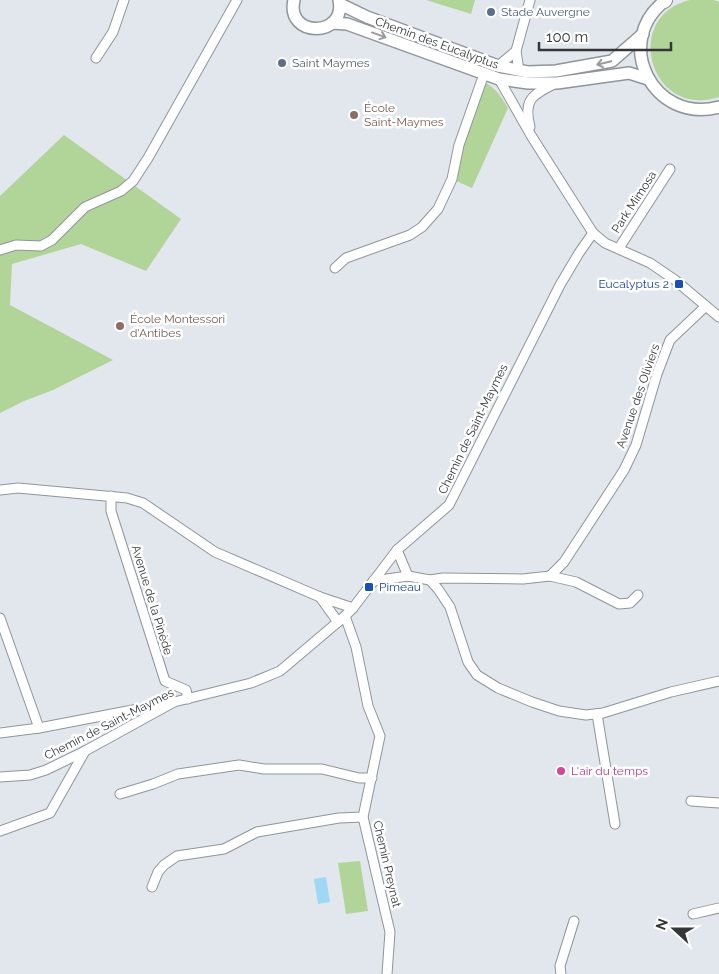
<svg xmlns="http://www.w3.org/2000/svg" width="719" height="974" font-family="Raleway,sans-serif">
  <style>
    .green { fill: #b1d499 }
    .water { fill: #9ed8f5 }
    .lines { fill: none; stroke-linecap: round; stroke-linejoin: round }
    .minor-casing { stroke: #90959a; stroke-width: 11 }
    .major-casing { stroke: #90959a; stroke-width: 14 }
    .highway-casing { stroke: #90959a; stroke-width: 16 }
    .minor { stroke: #fff; stroke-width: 9 }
    .major { stroke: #fff; stroke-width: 11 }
    .highway { stroke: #fff; stroke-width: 14 }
    .oneway { stroke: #9a9a9c }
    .service-dot { fill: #5c6f8a; stroke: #fff; stroke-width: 2 }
    .education-dot { fill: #8d6e63; stroke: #fff; stroke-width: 2 }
    .transit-dot { fill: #1a4fb4; stroke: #fff; stroke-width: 2 }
    .hotel-dot { fill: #d1479c; stroke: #fff; stroke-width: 2 }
    .labels { text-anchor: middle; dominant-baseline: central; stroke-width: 5; stroke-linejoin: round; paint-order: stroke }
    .service-label { font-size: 12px; fill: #4e5e75; stroke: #fff; text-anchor: start }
    .street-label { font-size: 12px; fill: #343638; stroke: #fff }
    .education-label { font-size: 12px; fill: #785e54; stroke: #fff; text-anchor: start }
    .transit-label { font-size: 12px; fill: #164399; stroke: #fff; text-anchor: end }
    .hotel-label { font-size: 12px; fill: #b23c85; stroke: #fff; text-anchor: start }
  </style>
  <rect width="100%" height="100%" fill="#e2e7ed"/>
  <g class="green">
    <path d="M426,0H475L471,14Z"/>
    <path d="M690,0H714L719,2V97C650,120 621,16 690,0Z"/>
    <path d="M483,82C496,87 501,97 508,108L472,188L454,180L460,153Z"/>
    <path d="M64,135L181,219L146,271L81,244L12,264L10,305L113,360L53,390L24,401L0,413V196Z"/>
    <path d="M360,861L368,911L346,914L338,863Z"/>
  </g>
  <path class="water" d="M326,877L330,902L318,904L314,879Z"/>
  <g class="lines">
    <g class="minor-casing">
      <g id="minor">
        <path d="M96,58L113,32L124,0"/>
        <path d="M498,66L516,51"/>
        <path d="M519,71L516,51L530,0"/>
        <path d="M499,79L532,137L593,233L605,243L650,263L675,280L719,317"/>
        <path d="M530,127C523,100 532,95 554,84"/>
        <path d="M619,248L670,169"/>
        <path d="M0,250L16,245L41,246L52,240L85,207L121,191L133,181L148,158L237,0"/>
        <path d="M335,268L346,258L410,235L422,227L438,209L452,179L459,145L484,74"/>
        <path d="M0,490L18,488L127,498L143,503L215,552L320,597L353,608"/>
        <path d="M111,496V511L165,681L186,690L188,699"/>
        <path d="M397,550L408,576"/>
        <path d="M550,576L564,562L624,470L636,445L657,374L670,340L706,306"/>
        <path d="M430,580L438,589L450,607L468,662L477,675L498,688L532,702L559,711L586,715L603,713L671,692L719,681"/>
        <path d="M373,581L408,576L430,580L443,578L523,579L550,576L576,582L619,604L630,603L638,595"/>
        <path d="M320,597L338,622"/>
        <path d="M345,616L356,647L368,706L380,736L363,817L390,932L387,974"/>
        <path d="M0,618L39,728"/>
        <path d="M597,714L615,824"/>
        <path d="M0,733L39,728L164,704"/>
        <path d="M0,777L30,775L46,770L85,751L174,702L251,683L280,671L345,616L353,608L397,550L449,505L560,285L579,253L593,233"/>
        <path d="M120,794L153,784L178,774L239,765L264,769H322L359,778H372"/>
        <path d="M691,801L719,803"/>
        <path d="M0,831L50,813L85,751"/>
        <path d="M152,887L158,872L164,865L177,856L224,849L257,832L339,818L363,817"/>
        <path d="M693,914L719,908"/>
        <path d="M561,974L560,966L574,921"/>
      </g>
    </g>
    <g class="major-casing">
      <g id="major">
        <path d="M294,0C285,38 347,38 339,0"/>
        <path d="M666,0C611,41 653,125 719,107"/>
        <path d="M340,4L367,17L498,66L528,72L556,71L612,61L643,34"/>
        <path d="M332,23L347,24L499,79L528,83H557L629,73L648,79"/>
      </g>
    </g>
    <g class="highway-casing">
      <path id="highway" d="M664,1L665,0"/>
    </g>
    <use href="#minor" class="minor"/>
    <use href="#major" class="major"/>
    <use href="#highway" class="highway"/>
  </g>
  <defs><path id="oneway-shaft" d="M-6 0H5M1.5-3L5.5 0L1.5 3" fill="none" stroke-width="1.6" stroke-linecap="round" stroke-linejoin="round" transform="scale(1.25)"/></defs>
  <g class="oneway">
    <use href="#oneway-shaft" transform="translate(379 35) rotate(20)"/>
    <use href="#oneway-shaft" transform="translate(604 63) rotate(167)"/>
  </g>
  <g class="service-dot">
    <circle cx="491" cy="12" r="5"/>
    <circle cx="282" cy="63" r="5"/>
  </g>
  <g class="education-dot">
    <circle cx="354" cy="115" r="5"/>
    <circle cx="120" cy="326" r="5"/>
  </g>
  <g class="transit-dot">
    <rect x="674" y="279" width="10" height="10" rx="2.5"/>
    <rect x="364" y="582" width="10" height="10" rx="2.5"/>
  </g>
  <circle class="hotel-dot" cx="561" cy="771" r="5"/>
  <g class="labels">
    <g class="service-label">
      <text x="501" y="12">Stade Auvergne</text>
      <text x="292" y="63">Saint Maymes</text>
    </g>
    <g class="street-label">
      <text transform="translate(437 43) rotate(20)">Chemin des Eucalyptus</text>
      <text transform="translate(634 202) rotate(-57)">Park Mimosa</text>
      <text transform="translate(638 396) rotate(-71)">Avenue des Oliviers</text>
      <text transform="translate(473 429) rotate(-64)">Chemin de Saint-Maymes</text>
      <text transform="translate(152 600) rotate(73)">Avenue de la Pinède</text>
      <text transform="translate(109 724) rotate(-27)">Chemin de Saint-Maymes</text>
      <text transform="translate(387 864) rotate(77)">Chemin Preynat</text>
    </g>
    <g class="education-label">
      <text x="364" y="108">École<tspan x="364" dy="14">Saint-Maymes</tspan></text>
      <text x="130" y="319">École Montessori<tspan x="130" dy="14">d'Antibes</tspan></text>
    </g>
    <g class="transit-label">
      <text x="669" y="284">Eucalyptus 2</text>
      <text x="379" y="587" text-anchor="start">Pimeau</text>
    </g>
    <g class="hotel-label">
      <text x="571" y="771">L'air du temps</text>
    </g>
  </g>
  <g transform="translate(674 929) rotate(291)" stroke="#ffffff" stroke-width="4" paint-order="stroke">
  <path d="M0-4L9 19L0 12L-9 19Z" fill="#343638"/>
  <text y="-8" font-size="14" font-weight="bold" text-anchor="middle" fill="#343638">N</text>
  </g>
  <path d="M539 42v8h132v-8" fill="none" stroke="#343638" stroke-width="2.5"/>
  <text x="546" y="42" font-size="15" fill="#343638" stroke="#ffffff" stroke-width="4" paint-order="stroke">100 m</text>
</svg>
